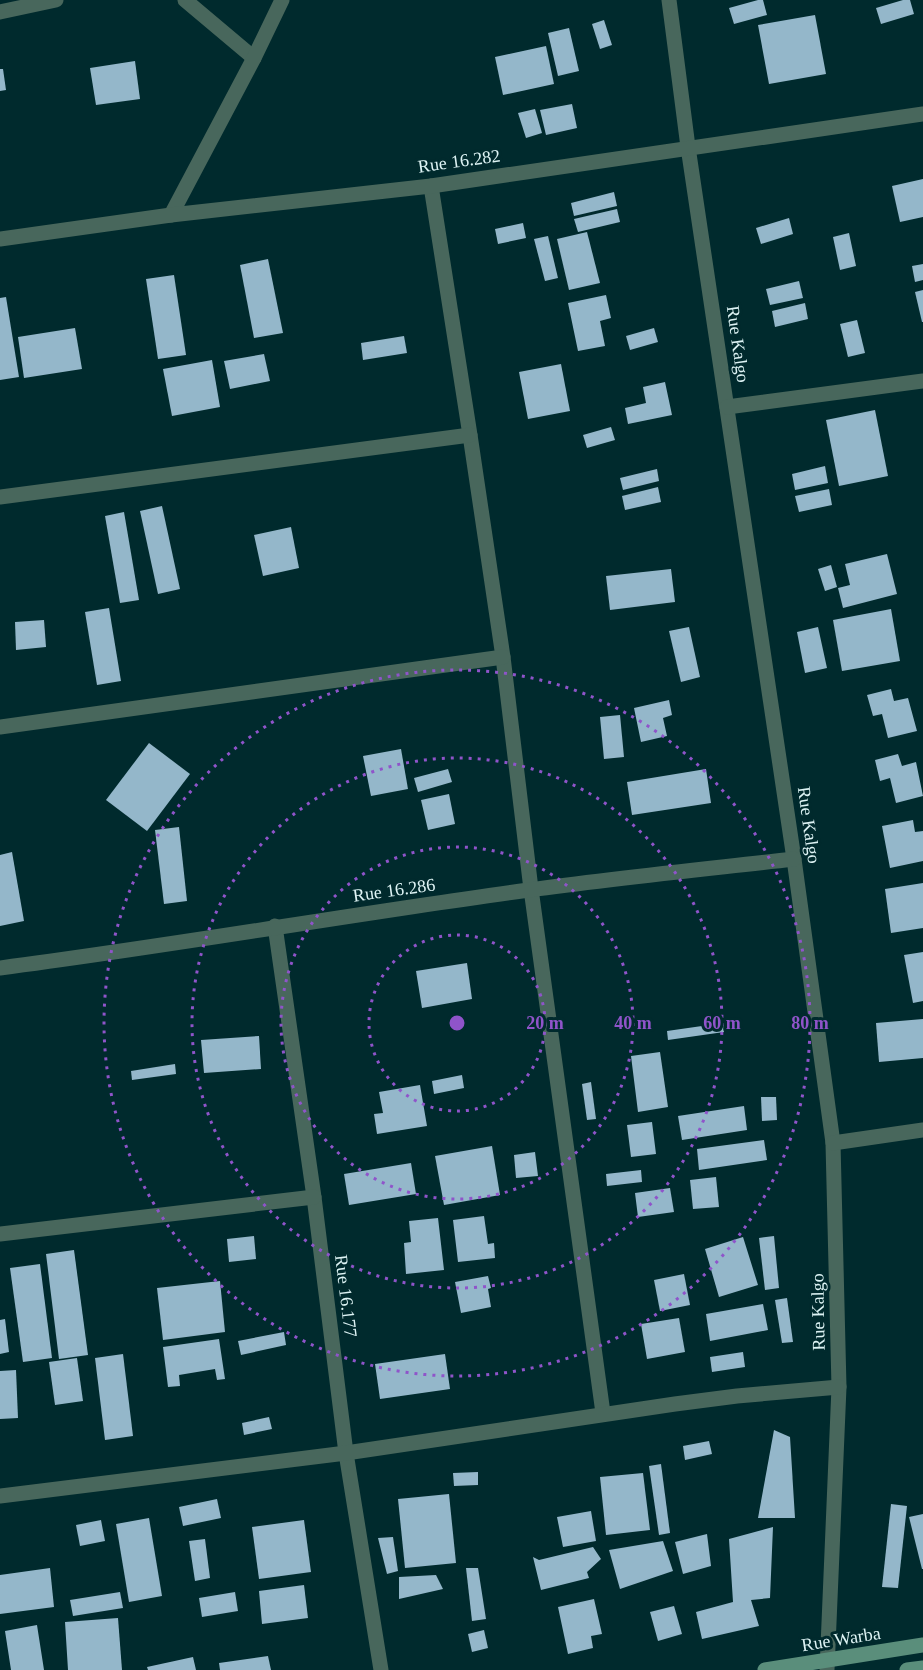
<svg xmlns="http://www.w3.org/2000/svg" width="923" height="1670" font-family="Georgia,serif">
  <style>
    .building { fill: #94b7ca }
    .lines { fill: none; stroke-linecap: round; stroke-linejoin: round }
    .minor { stroke: #48675c; stroke-width: 15 }
    .secondary { stroke: #5a8e7b; stroke-width: 15 }
    .ring { fill: none; stroke: #8f54ca; stroke-width: 3; stroke-dasharray: 3 6 }
    .labels { text-anchor: middle; dominant-baseline: central; stroke-width: 6; stroke-linejoin: round; paint-order: stroke }
    .street-label { font-size: 18px; fill: #ddf3f4; stroke: #002a2d }
    .centre { fill: #8f54ca; stroke: #002a2d; stroke-width: 3 }
    .ring-label { font-size: 18px; text-anchor: middle; font-weight: bold; fill: #8f54ca; stroke: #002a2d; stroke-width: 6; stroke-linejoin: round; paint-order: stroke }
  </style>
  <rect width="100%" height="100%" fill="#002a2d"/>
  <g class="building">
    <path d="M758,0H763L767,15L734,24L729,8Z"/>
    <path d="M903,0H910L914,14L881,24L876,8Z"/>
    <path d="M815,15L826,74L769,84L758,25Z"/>
    <path d="M604,20L612,45L600,49L592,24Z"/>
    <path d="M569,28L579,71L558,76L548,33Z"/>
    <path d="M546,46L554,84L503,95L495,57Z"/>
    <path d="M135,61L140,99L96,105L90,68Z"/>
    <path d="M0,69H3L6,90L0,91Z"/>
    <path d="M572,104L577,128L546,135L540,110Z"/>
    <path d="M535,109L542,133L526,138L518,113Z"/>
    <path d="M923,179V217L900,222L892,186Z"/>
    <path d="M614,192L617,206L574,216L571,203Z"/>
    <path d="M617,209L620,222L578,232L574,219Z"/>
    <path d="M789,218L793,234L761,244L756,228Z"/>
    <path d="M523,223L526,238L498,244L495,229Z"/>
    <path d="M587,232L600,283L569,290L557,239Z"/>
    <path d="M849,233L856,266L840,270L833,237Z"/>
    <path d="M548,236L558,278L545,281L534,239Z"/>
    <path d="M268,259L283,333L254,338L240,265Z"/>
    <path d="M923,264V280L915,282L912,266Z"/>
    <path d="M174,275L186,355L158,359L146,279Z"/>
    <path d="M799,281L803,298L770,305L766,289Z"/>
    <path d="M923,290V322H922L915,292Z"/>
    <path d="M606,295L611,318L600,321L605,346L578,351L568,303Z"/>
    <path d="M6,297L19,377L0,380V298Z"/>
    <path d="M805,303L808,319L775,327L772,311Z"/>
    <path d="M857,320L865,353L848,357L840,324Z"/>
    <path d="M75,328L82,369L24,378L18,337Z"/>
    <path d="M654,328L658,342L630,350L626,336Z"/>
    <path d="M404,336L407,353L363,360L361,343Z"/>
    <path d="M264,354L270,381L230,389L224,361Z"/>
    <path d="M212,360L220,407L172,416L163,369Z"/>
    <path d="M561,364L570,411L528,419L519,372Z"/>
    <path d="M665,382L672,415L628,424L625,408L646,403L643,387Z"/>
    <path d="M875,410L888,476L839,486L826,420Z"/>
    <path d="M611,427L615,440L587,448L583,435Z"/>
    <path d="M825,466L828,483L795,490L792,474Z"/>
    <path d="M657,469L659,481L623,490L620,478Z"/>
    <path d="M658,487L661,502L625,510L622,496Z"/>
    <path d="M829,489L832,505L799,512L795,496Z"/>
    <path d="M162,506L180,589L158,594L140,511Z"/>
    <path d="M124,512L139,600L120,603L105,516Z"/>
    <path d="M291,527L299,568L263,576L254,535Z"/>
    <path d="M887,554L897,594L843,608L838,588L850,585L845,564Z"/>
    <path d="M831,565L837,587L825,591L818,569Z"/>
    <path d="M671,569L675,602L610,610L606,576Z"/>
    <path d="M109,608L121,681L97,685L85,612Z"/>
    <path d="M891,609L900,661L842,671L833,620Z"/>
    <path d="M44,620L46,647L16,650L15,622Z"/>
    <path d="M689,627L700,677L681,682L669,631Z"/>
    <path d="M818,627L827,668L805,673L797,632Z"/>
    <path d="M891,689L894,701L908,698L917,731L888,738L882,714L873,716L867,695Z"/>
    <path d="M669,700L672,715L663,718L667,736L641,742L634,708Z"/>
    <path d="M620,715L624,757L604,759L600,717Z"/>
    <path d="M149,743L190,774L147,831L106,800Z"/>
    <path d="M401,749L408,789L371,796L363,756Z"/>
    <path d="M898,754L902,766L916,762L923,796L896,803L890,778L880,781L875,760Z"/>
    <path d="M448,769L452,782L418,792L414,778Z"/>
    <path d="M706,769L711,803L632,815L627,782Z"/>
    <path d="M449,794L455,824L428,830L421,800Z"/>
    <path d="M913,820L915,832L923,831V861L890,868L882,826Z"/>
    <path d="M179,827L187,901L164,904L155,830Z"/>
    <path d="M12,852L24,921L0,926V855Z"/>
    <path d="M923,883V928L891,933L885,889Z"/>
    <path d="M923,952V1001L913,1003L904,955Z"/>
    <path d="M467,963L472,999L422,1008L416,971Z"/>
    <path d="M923,1019V1058L879,1062L876,1023Z"/>
    <path d="M723,1023L724,1032L668,1040L667,1031Z"/>
    <path d="M259,1036L261,1069L204,1073L201,1040Z"/>
    <path d="M660,1052L668,1107L638,1112L631,1056Z"/>
    <path d="M175,1064L176,1074L132,1080L131,1071Z"/>
    <path d="M462,1075L464,1088L434,1094L432,1081Z"/>
    <path d="M591,1082L596,1119L587,1120L582,1084Z"/>
    <path d="M420,1085L427,1126L377,1134L374,1114L383,1113L379,1092Z"/>
    <path d="M761,1097H776L777,1120L762,1121Z"/>
    <path d="M744,1106L747,1130L682,1140L678,1116Z"/>
    <path d="M652,1122L656,1154L631,1157L627,1125Z"/>
    <path d="M764,1140L767,1160L699,1170L697,1149Z"/>
    <path d="M492,1146L500,1195L444,1205L435,1156Z"/>
    <path d="M535,1152L538,1176L516,1178L514,1155Z"/>
    <path d="M411,1163L416,1194L349,1205L344,1174Z"/>
    <path d="M641,1170L642,1182L607,1186L606,1174Z"/>
    <path d="M716,1177L719,1207L693,1209L690,1180Z"/>
    <path d="M670,1188L674,1212L638,1217L635,1193Z"/>
    <path d="M484,1216L488,1244L494,1243L495,1258L458,1262L453,1220Z"/>
    <path d="M438,1218L444,1270L406,1274L404,1243L411,1242L409,1221Z"/>
    <path d="M254,1236L256,1259L229,1262L227,1239Z"/>
    <path d="M774,1236L779,1288L765,1290L759,1238Z"/>
    <path d="M743,1237L758,1285L719,1297L705,1249Z"/>
    <path d="M74,1250L88,1355L59,1359L46,1254Z"/>
    <path d="M40,1264L52,1358L23,1362L10,1268Z"/>
    <path d="M684,1274L690,1305L660,1311L654,1280Z"/>
    <path d="M488,1276L491,1288L488,1289L491,1307L461,1313L455,1282Z"/>
    <path d="M220,1281L225,1332L163,1340L157,1288Z"/>
    <path d="M787,1298L793,1342L782,1343L775,1300Z"/>
    <path d="M763,1304L768,1330L710,1341L706,1314Z"/>
    <path d="M679,1318L685,1352L647,1359L641,1324Z"/>
    <path d="M5,1319L9,1352L0,1354V1320Z"/>
    <path d="M284,1332L286,1345L241,1355L238,1341Z"/>
    <path d="M219,1339L225,1379L217,1380L215,1369L179,1375L180,1386L168,1387L163,1347Z"/>
    <path d="M743,1352L745,1367L712,1372L710,1357Z"/>
    <path d="M123,1354L133,1436L105,1440L95,1358Z"/>
    <path d="M445,1354L450,1389L380,1399L375,1364Z"/>
    <path d="M77,1358L83,1401L55,1405L49,1362Z"/>
    <path d="M16,1370L18,1418L0,1419V1371Z"/>
    <path d="M269,1417L272,1429L244,1435L242,1423Z"/>
    <path d="M774,1430L790,1437L795,1518H758Z"/>
    <path d="M709,1441L712,1454L685,1460L683,1446Z"/>
    <path d="M661,1464L670,1533L659,1535L649,1466Z"/>
    <path d="M478,1472V1485L454,1486L453,1473Z"/>
    <path d="M643,1473L650,1530L606,1535L600,1477Z"/>
    <path d="M449,1494L456,1563L405,1568L398,1499Z"/>
    <path d="M217,1499L221,1518L183,1526L179,1507Z"/>
    <path d="M891,1504L907,1506L898,1588L882,1587Z"/>
    <path d="M591,1511L596,1541L563,1547L557,1517Z"/>
    <path d="M923,1514V1569H922L909,1517Z"/>
    <path d="M149,1518L162,1596L129,1602L116,1524Z"/>
    <path d="M101,1520L105,1541L80,1546L76,1525Z"/>
    <path d="M304,1520L311,1572L259,1579L252,1527Z"/>
    <path d="M773,1527L770,1598L751,1600L759,1626L702,1639L696,1612L733,1602L729,1539Z"/>
    <path d="M707,1534L711,1566L683,1574L675,1542Z"/>
    <path d="M393,1537L398,1571L387,1574L378,1538Z"/>
    <path d="M205,1539L210,1578L195,1581L189,1541Z"/>
    <path d="M663,1541L673,1571L620,1589L609,1550Z"/>
    <path d="M593,1547L601,1559L587,1572L589,1578L541,1590L533,1557L539,1560Z"/>
    <path d="M50,1568L54,1607L0,1614V1575Z"/>
    <path d="M466,1568H478L486,1619L472,1621Z"/>
    <path d="M436,1575L443,1589L399,1599V1577Z"/>
    <path d="M304,1585L308,1618L262,1624L259,1591Z"/>
    <path d="M120,1592L123,1608L73,1616L70,1600Z"/>
    <path d="M235,1592L238,1611L202,1617L199,1598Z"/>
    <path d="M594,1599L602,1634L591,1636L593,1648L568,1654L558,1607Z"/>
    <path d="M674,1606L682,1634L658,1641L650,1612Z"/>
    <path d="M118,1618L122,1670H68L65,1622Z"/>
    <path d="M37,1625L44,1670H11L5,1631Z"/>
    <path d="M484,1630L488,1648L472,1652L468,1634Z"/>
    <path d="M268,1656L271,1670H220L219,1663Z"/>
    <path d="M193,1657L196,1670H148L147,1667Z"/>
  </g>
  <g class="lines">
    <g class="minor">
      <path d="M185,0L254,58"/>
      <path d="M669,0L688,147L794,859L833,1143L839,1387L827,1670"/>
      <path d="M0,12L56,0"/>
      <path d="M431,186L470,435L503,657L531,889L603,1413"/>
      <path d="M171,215L254,58L282,0"/>
      <path d="M0,239L171,215L431,186L923,114"/>
      <path d="M727,407L923,381"/>
      <path d="M0,497L470,435"/>
      <path d="M0,727L503,657"/>
      <path d="M275,926L314,1197L346,1453L381,1670"/>
      <path d="M0,968C177,945 352,914 529,890C617,878 706,869 794,859"/>
      <path d="M833,1143L923,1130"/>
      <path d="M0,1234L314,1197"/>
      <path d="M0,1496L346,1453L675,1404L737,1396L839,1387"/>
    </g>
    <g class="secondary">
      <path d="M765,1670L923,1645"/>
      <path d="M907,1670L923,1668"/>
    </g>
  </g>
  <g class="ring">
    <circle cx="457" cy="1023" r="88"/>
    <circle cx="457" cy="1023" r="176"/>
    <circle cx="457" cy="1023" r="265"/>
    <circle cx="457" cy="1023" r="353"/>
  </g>
  <g class="labels">
    <g class="street-label">
      <text transform="translate(459 161) rotate(-8)">Rue 16.282</text>
      <text transform="translate(738 344) rotate(82)">Rue Kalgo</text>
      <text transform="translate(809 825) rotate(82)">Rue Kalgo</text>
      <text transform="translate(394 890) rotate(-8)">Rue 16.286</text>
      <text transform="translate(346 1296) rotate(83)">Rue 16.177</text>
      <text transform="translate(818 1312) rotate(-91)">Rue Kalgo</text>
      <text transform="translate(841 1639) rotate(-9)">Rue Warba</text>
    </g>
  </g>
  <circle cx="457" cy="1023" r="9" class="centre"/>
  <g class="ring-label">
    <text x="545" y="1029">20 m</text>
    <text x="633" y="1029">40 m</text>
    <text x="722" y="1029">60 m</text>
    <text x="810" y="1029">80 m</text>
  </g>
</svg>
